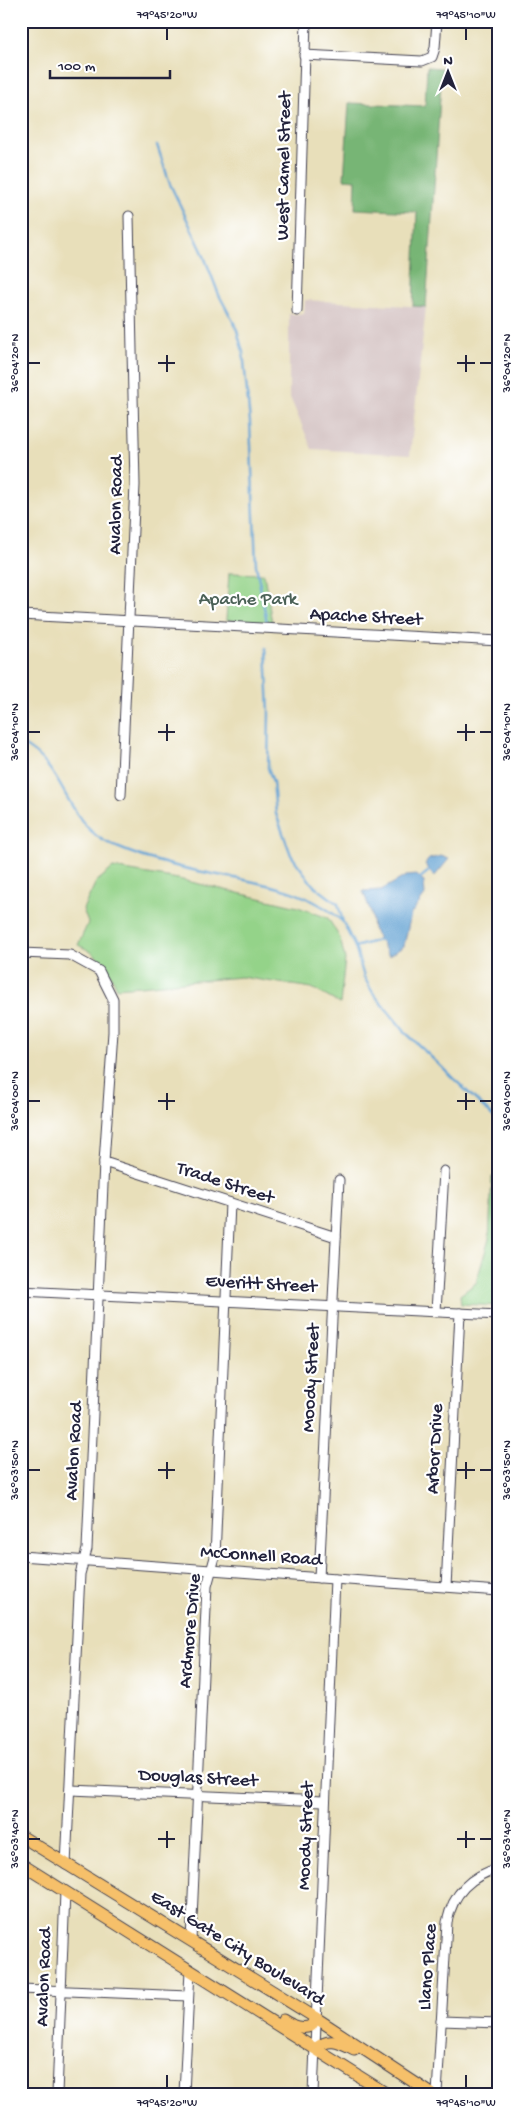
<svg xmlns="http://www.w3.org/2000/svg" width="520" height="2115" font-family="'Gochi Hand',sans-serif">
  <style>
    .industrial { fill: #d1bfbf }
    .green { fill: #94d389; stroke: #5b7a62 }
    .forest { fill: #77b575; stroke: #4c6c58 }
    .water { fill: #60a0d2; stroke: #416186 }
    .lines { fill: none; stroke-linecap: round; stroke-linejoin: round }
    .stream { stroke: #60a0d2; stroke-width: 2.5 }
    .minor-casing { stroke: #403e4e; stroke-width: 11 }
    .major-casing { stroke: #403e4e; stroke-width: 13 }
    .minor { stroke: #fff; stroke-width: 9 }
    .major { stroke: #f6c06b; stroke-width: 11 }
    .ticks { fill: none; stroke: #22223b; stroke-width: 2 }
    .labels { text-anchor: middle; dominant-baseline: central; stroke-width: 4.5; stroke-linejoin: round; paint-order: stroke }
    .street-label { font-size: 19px; fill: #22223b; stroke: #fff }
    .park-label { font-size: 19px; fill: #4a6056; stroke: #fff }
    .neatline { fill: none; stroke: #22223b; stroke-width: 2 }
    .ticks-label { font-size: 12px; text-anchor: middle; fill: #22223b }
  </style>
  <rect width="100%" height="100%" fill="#fff"/>
  <filter id="ink" filterUnits="userSpaceOnUse"><feTurbulence type="fractalNoise" baseFrequency=".02" numOctaves="2"/><feDisplacementMap in="SourceGraphic" scale="10" xChannelSelector="R" yChannelSelector="G"/><feConvolveMatrix kernelMatrix="1 2 1 2 8 2 1 2 1" color-interpolation-filters="sRGB"/></filter>
  <filter id="wash" filterUnits="userSpaceOnUse"><feTurbulence type="fractalNoise" baseFrequency=".0096" numOctaves="4" result="noise"/><feDisplacementMap in="SourceGraphic" scale="20" xChannelSelector="R" yChannelSelector="G"/><feGaussianBlur stdDeviation="1.12" result="paint"/><feColorMatrix in="noise" values="0 0 0 0 0 0 0 0 0 0 0 0 0 0 0 0 0 1.4 0 .05"/><feComposite in="paint" operator="in"/></filter>
  <g filter="url(#wash)">
    <rect width="100%" height="100%" fill="#e8dfba"/>
    <path class="industrial" d="M305,300L426,307L410,455L312,449L289,395V314H304Z"/>
    <g class="green">
      <path d="M229,573L264,574L272,623L226,620Z"/>
      <path d="M113,868L178,879L298,907L328,918L340,938L345,959L340,1004L312,988L241,977L117,988C109,968 99,954 78,945L88,923L83,909L96,882Z"/>
      <path d="M499,1174V1306L461,1304L460,1295L476,1283L489,1239L492,1177Z"/>
    </g>
    <path class="forest" d="M427,67L442,68L426,307L413,306L417,212L355,209L356,180L344,179L349,103L425,106Z"/>
    <g class="water">
      <path d="M441,856L449,859L434,877L425,864L429,859Z"/>
      <path d="M417,875L424,882L425,895L411,914L404,946L389,956L373,929L371,913L363,891L381,890L406,876Z"/>
    </g>
    <g class="lines">
      <g class="stream">
        <path d="M157,145L170,184L202,251L219,295L236,327L243,352L250,422L256,565L267,623"/>
        <path d="M266,648L269,712L268,768L273,782L276,814L291,855L313,885L338,904L343,922L355,947L364,977L373,993L406,1033L499,1122"/>
        <path d="M21,744C66,766 66,825 110,844C136,856 165,864 193,870C244,881 301,884 342,921"/>
        <path d="M419,879L430,870"/>
        <path d="M355,947L382,939"/>
      </g>
    </g>
  </g>
  <g filter="url(#ink)">
    <g class="lines">
      <g class="minor-casing">
        <g id="minor">
          <path d="M304,55L422,61L432,57L435,48L437,21"/>
          <path d="M297,311L306,21"/>
          <path d="M21,615L499,641"/>
          <path d="M121,795L135,485L129,216"/>
          <path d="M21,953L70,955L99,971L113,999V1032L104,1162L87,1549L80,1574L66,1865"/>
          <path d="M104,1162L336,1237"/>
          <path d="M21,1291L499,1315"/>
          <path d="M436,1312L444,1171"/>
          <path d="M21,1556L499,1591"/>
          <path d="M319,1578L339,1180"/>
          <path d="M446,1587L460,1313"/>
          <path d="M71,1790L324,1801"/>
          <path d="M191,1941L207,1586L215,1557L230,1203"/>
          <path d="M21,1989L188,1996"/>
          <path d="M441,2021L499,2023"/>
          <path d="M57,2094L65,1892"/>
          <path d="M184,2094L190,1970"/>
          <path d="M313,2094L335,1579"/>
          <path d="M437,2094L447,1922C453,1893 470,1876 499,1868"/>
        </g>
      </g>
      <g class="major-casing">
        <g id="major">
          <path d="M21,1836L316,2018L432,2094"/>
          <path d="M21,1864L387,2094"/>
          <path d="M283,2020C292,2026 301,2030 311,2026L316,2018"/>
          <path d="M316,2048C330,2037 338,2042 354,2050"/>
        </g>
      </g>
      <use href="#minor" class="minor"/>
      <use href="#major" class="major"/>
    </g>
  </g>
  <path class="ticks" d="M167,28V40M466,28V40M167,355V372M466,355V372M28,363H40M158,363H175M457,363H475M480,363H492M167,724V741M466,724V741M28,732H40M158,732H175M457,732H475M480,732H492M167,1093V1110M466,1093V1110M28,1101H40M158,1101H175M457,1101H475M480,1101H492M167,1462V1479M466,1462V1479M28,1470H40M158,1470H175M457,1470H475M480,1470H492M167,1831V1848M466,1831V1848M28,1839H40M158,1839H175M457,1839H475M480,1839H492M167,2075V2088M466,2075V2088"/>
  <g class="labels">
    <g class="street-label">
      <text transform="translate(285 166) rotate(-89)">West Camel Street</text>
      <text transform="translate(117 505) rotate(-89)">Avalon Road</text>
      <text transform="translate(366 618) rotate(3)">Apache Street</text>
      <text transform="translate(225 1184) rotate(18)">Trade Street</text>
      <text transform="translate(261 1285) rotate(3)">Everitt Street</text>
      <text transform="translate(312 1378) rotate(-87)">Moody Street</text>
      <text transform="translate(436 1449) rotate(-87)">Arbor Drive</text>
      <text transform="translate(75 1451) rotate(-87)">Avalon Road</text>
      <text transform="translate(261 1557) rotate(4)">McConnell Road</text>
      <text transform="translate(191 1631) rotate(-85)">Ardmore Drive</text>
      <text transform="translate(198 1779) rotate(3)">Douglas Street</text>
      <text transform="translate(307 1836) rotate(-88)">Moody Street</text>
      <text transform="translate(237 1949) rotate(32)">East Gate City Boulevard</text>
      <text transform="translate(429 1967) rotate(-86)">Llano Place</text>
      <text transform="translate(45 1977) rotate(-88)">Avalon Road</text>
    </g>
    <g class="park-label">
      <text x="248" y="600">Apache Park</text>
    </g>
  </g>
  <rect width="520" height="2115" fill="none" stroke="#fff" stroke-width="55"/>
  <g transform="translate(448 72)" stroke="#ffffff" stroke-width="4" paint-order="stroke">
  <path d="M0-4L9 19L0 12L-9 19Z" fill="#22223b"/>
  <text y="-8" font-size="14" font-weight="bold" text-anchor="middle" fill="#22223b">N</text>
  </g>
  <path d="M50 70v8h120v-8" fill="none" stroke="#22223b" stroke-width="2.5"/>
  <text x="58" y="70" font-size="15" fill="#22223b" stroke="#ffffff" stroke-width="4" paint-order="stroke">100 m</text>
  <rect x="28" y="28" width="464" height="2060" class="neatline"/>
  <g class="ticks-label">
    <text x="167" y="18">79°45'20"W</text>
    <text x="466" y="18">79°45'10"W</text>
    <text transform="translate(14 363) rotate(-90)" y="4">36°04'20"N</text>
    <text transform="translate(506 363) rotate(-90)" y="4">36°04'20"N</text>
    <text transform="translate(14 732) rotate(-90)" y="4">36°04'10"N</text>
    <text transform="translate(506 732) rotate(-90)" y="4">36°04'10"N</text>
    <text transform="translate(14 1101) rotate(-90)" y="4">36°04'00"N</text>
    <text transform="translate(506 1101) rotate(-90)" y="4">36°04'00"N</text>
    <text transform="translate(14 1470) rotate(-90)" y="4">36°03'50"N</text>
    <text transform="translate(506 1470) rotate(-90)" y="4">36°03'50"N</text>
    <text transform="translate(14 1839) rotate(-90)" y="4">36°03'40"N</text>
    <text transform="translate(506 1839) rotate(-90)" y="4">36°03'40"N</text>
    <text x="167" y="2106">79°45'20"W</text>
    <text x="466" y="2106">79°45'10"W</text>
  </g>
</svg>
